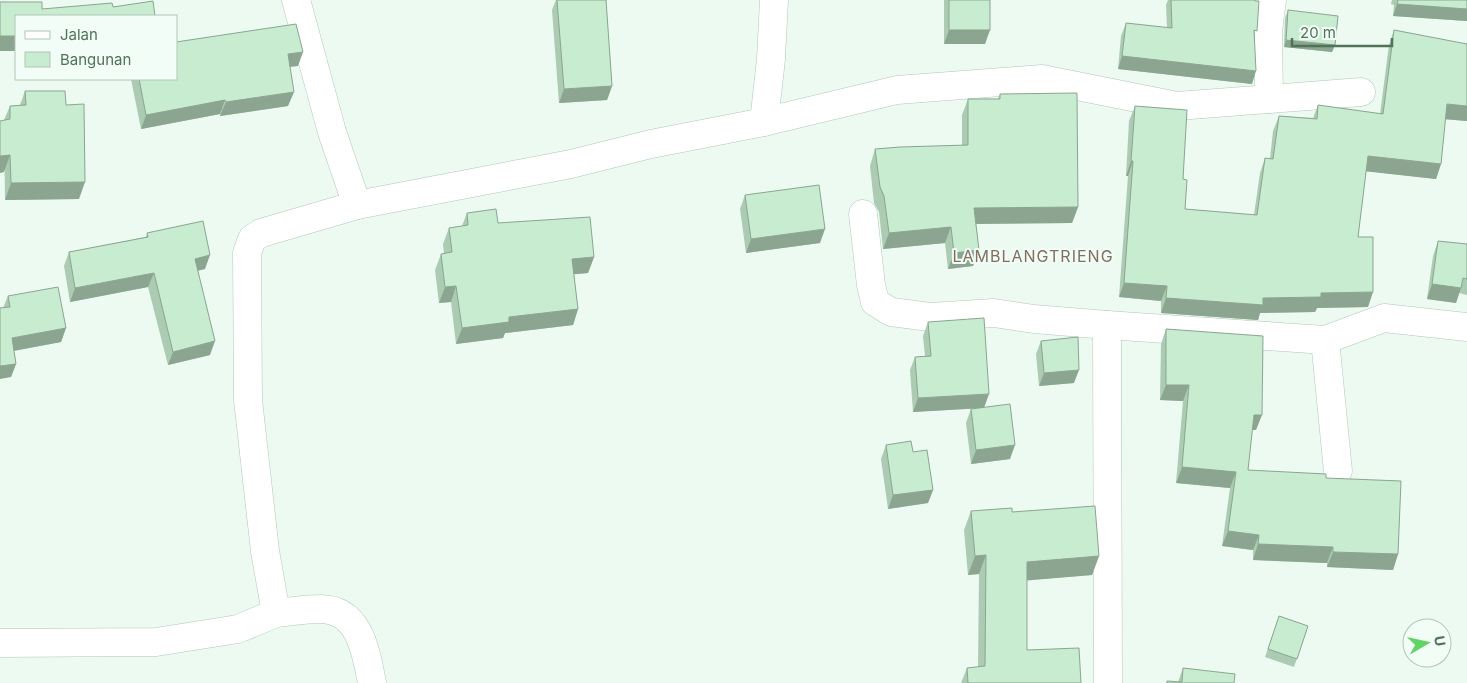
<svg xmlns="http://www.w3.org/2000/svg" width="1467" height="683" font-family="Inter,sans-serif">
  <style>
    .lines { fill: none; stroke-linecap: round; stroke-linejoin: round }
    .minor-casing { stroke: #b0c9b6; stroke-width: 29 }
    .minor { stroke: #fff; stroke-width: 28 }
    .wall { fill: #abcbb2 }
    .shaded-wall { fill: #8ba591 }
    .building { fill: #c7eccf; stroke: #8ba591 }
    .labels { text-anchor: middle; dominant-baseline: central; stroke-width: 4; stroke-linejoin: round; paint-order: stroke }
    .quarter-label { font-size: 16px; letter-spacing: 1px; fill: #817061; stroke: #f2fdf7 }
  </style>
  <rect width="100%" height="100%" fill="#ecfaf2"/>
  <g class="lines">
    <g class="minor-casing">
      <g id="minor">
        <path d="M296,0L332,132L357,205L571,164L651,144L764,122L897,90L1042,79L1177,106L1361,92"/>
        <path d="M1269,99L1268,31L1272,0"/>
        <path d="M764,122L771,59L774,0"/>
        <path d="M357,205L261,233L252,239L247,253L248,400L265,551L276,613C290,612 304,609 319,609C360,608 366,652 372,683"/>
        <path d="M863,214L871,285L875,302L891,312L930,317L994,313L1034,319L1107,325L1325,340L1384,318L1467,327"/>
        <path d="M1107,325L1108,683"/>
        <path d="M1325,340L1338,471"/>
        <path d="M0,643L156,642L238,629L276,613"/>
      </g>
    </g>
    <use href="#minor" class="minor"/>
  </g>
  <g class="wall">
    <path d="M556,0H606L612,86L607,100L559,103L552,10Z"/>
    <path d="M944,0H990L985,44H944Z"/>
    <path d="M1168,0H1255V38L1252,84L1118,69L1121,36L1126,23L1167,28L1166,5Z"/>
    <path d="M1392,0H1467V21L1393,16L1394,5L1391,4Z"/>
    <path d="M1288,10L1335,45L1332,52L1284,47L1285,18Z"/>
    <path d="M1394,30L1467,44V121L1445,119L1441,164L1436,179L1366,171L1358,237L1368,307L1317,308L1315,312L1260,313L1258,320L1161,313V301L1119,297L1128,176H1126L1129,121L1135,106L1183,179L1185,209L1254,215L1260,173L1265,158L1270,159L1273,131L1279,116L1313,118L1318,105L1380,114L1389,45Z"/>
    <path d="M298,66L290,67L288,106L220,116V114L141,129L131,79H176Z"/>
    <path d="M25,91L66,105L79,199L5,200L4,120L10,106L20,105Z"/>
    <path d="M1000,94L1078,207L1072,223L976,224L979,250L973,266L948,269L945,243L883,249L879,212L874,203L870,166L875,149L962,146V115L968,99H998Z"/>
    <path d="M745,195L820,243L746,253L740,209Z"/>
    <path d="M467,213L594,257L588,273L574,274L578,309L573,325L505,333L503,338L456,344L451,302L439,303L435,270L441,254H444L443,244L449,228L462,226Z"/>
    <path d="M147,233L205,269L198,271L210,355L168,365L148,287L70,302L64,266L69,252L146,237Z"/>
    <path d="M1438,241L1467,244V295L1459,293L1456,303L1427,299L1433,256Z"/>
    <path d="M8,296L66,328L61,342L14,351L16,364L11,377L3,308Z"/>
    <path d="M928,322L985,408L1010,459L971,464L966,423L971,409L980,408L913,412L910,370L915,357L925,356L923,336Z"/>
    <path d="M1166,329L1256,430H1252L1248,470L1326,478L1398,554L1393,570L1327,567V563L1253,560V550L1222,546L1230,488L1176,483L1183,401L1160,400L1161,344Z"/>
    <path d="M1041,341L1074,383L1039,386L1036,354Z"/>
    <path d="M886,445L913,452L933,490L928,503L888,509L881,459Z"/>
    <path d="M971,511L1012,512L1099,556L1092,575L1027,580V650L1081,683H961L967,668L978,667L979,574L968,575L964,530Z"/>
    <path d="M1279,616L1308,626L1294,667L1265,657Z"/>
    <path d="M1183,668L1234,683H1167V681L1178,682Z"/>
  </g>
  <g class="shaded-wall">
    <path d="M1397,4L1467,9V21L1393,16Z"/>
    <path d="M949,30H990L985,44H944Z"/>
    <rect x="0" y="36" width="16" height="15"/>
    <path d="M1286,40L1335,45L1332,52L1284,47Z"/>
    <path d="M303,52L298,66L282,68L288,54Z"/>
    <path d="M1122,56L1256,71L1252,84L1118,69Z"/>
    <path d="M612,86L607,100L559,103L564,89Z"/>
    <path d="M294,92L288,106L220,116L226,102Z"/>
    <path d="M225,100L220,114L141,129L146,115Z"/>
    <path d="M1447,104L1467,106V121L1442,119Z"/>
    <path d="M10,155L4,172L0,173V156Z"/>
    <path d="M1368,156L1441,164L1436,179L1363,171Z"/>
    <path d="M1131,161H1133L1128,176H1126Z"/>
    <path d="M85,182L79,199L5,200L11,183Z"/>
    <path d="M1078,207L1072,223L968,224L974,208Z"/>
    <path d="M951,227L945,243L883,249L889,233Z"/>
    <path d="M825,229L820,243L746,253L751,239Z"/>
    <path d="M979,250L973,266L948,269L954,253Z"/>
    <path d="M210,255L205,269L190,272L195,259Z"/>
    <path d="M594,257L588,273L566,275L572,259Z"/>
    <path d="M154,273L148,287L70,302L75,288Z"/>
    <path d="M1124,283L1167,286L1161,301L1119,297Z"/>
    <path d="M1432,284L1461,288L1456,303L1427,299Z"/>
    <path d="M456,286L451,302L439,303L445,287Z"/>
    <path d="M1373,292L1368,307L1317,308L1315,312L1260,313L1258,320L1161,313L1166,298H1263L1321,293Z"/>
    <path d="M578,309L573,325L505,333L503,338L456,344L462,328L509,317Z"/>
    <path d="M66,328L61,342L7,352L12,338Z"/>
    <path d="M215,341L210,355L168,365L173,352Z"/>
    <path d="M16,364L11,377L0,379V366Z"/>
    <path d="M1079,370L1074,383L1039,386L1044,373Z"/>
    <path d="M1166,385H1189L1183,401L1160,400Z"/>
    <path d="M989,394L984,408L913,412L918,398Z"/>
    <path d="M1254,415H1262L1256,430H1248Z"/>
    <path d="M1015,445L1010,459L971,464L976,450Z"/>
    <path d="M1182,467L1236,472L1230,488L1176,483Z"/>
    <path d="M933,490L928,503L888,509L893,495Z"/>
    <path d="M1228,531L1259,535L1253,550L1222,546Z"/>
    <path d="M1258,544L1333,547L1327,563L1253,560Z"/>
    <path d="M1333,552L1398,554L1393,570L1327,567Z"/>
    <path d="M986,555L979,574L968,575L975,556Z"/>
    <path d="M1099,556L1092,575L1021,581L1027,562Z"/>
  </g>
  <g class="building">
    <path d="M557,0H606L612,86L564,89Z"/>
    <rect x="949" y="0" width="41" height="30"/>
    <path d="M1171,0H1255V1H1259L1257,31L1254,30L1256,71L1122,56L1126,23L1172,28Z"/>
    <path d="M1398,0H1467V9L1397,4Z"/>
    <path d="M153,1L155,16H16V36H0V2H42V9L112,3L113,7Z"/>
    <path d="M1288,10L1338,16L1335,45L1286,40Z"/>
    <path d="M296,24L303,52L288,54L294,92L226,102L225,100L146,115L139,79H176V42Z"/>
    <path d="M1394,30L1467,44V106L1447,104L1441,164L1368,156L1358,237H1373V292L1321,293V297L1263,298V305L1166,298L1167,286L1124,283L1133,161H1131L1135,106L1187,110L1183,179L1187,180L1185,209L1257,215L1265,158L1273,159L1279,116L1317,119L1318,105L1383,114Z"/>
    <path d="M25,91H65L66,105L84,104L85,182L11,183L10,155L0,156V121L10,119V106L26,105Z"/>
    <path d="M1077,93L1078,207L974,208L979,250L954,253L951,227L889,233L884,196L880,187L875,149L900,147L968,145V99H1000V94Z"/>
    <path d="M819,185L825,229L751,239L745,195Z"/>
    <path d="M496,209L498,223L590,217L594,257L572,259L578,309L509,317V322L462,328L456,286L445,287L441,254L452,252L449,228L468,225L467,213Z"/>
    <path d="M203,221L210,255L195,259L215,341L173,352L154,273L75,288L69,252L148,237L147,233Z"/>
    <path d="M1438,241L1467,244V279L1463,278L1461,288L1432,284Z"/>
    <path d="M58,287L66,328L12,338L16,364L0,366V308L10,307L8,296Z"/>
    <path d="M984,318L989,394L918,398L915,357L931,356L928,322Z"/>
    <path d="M1166,329L1263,336L1262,415H1254L1248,470L1326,474V478L1401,481L1398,554L1333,552V547L1258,544L1259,535L1228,531L1236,472L1182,467L1189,385H1166Z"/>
    <path d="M1078,337L1079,370L1044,373L1041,341Z"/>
    <path d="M1010,404L1015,445L976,450L971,409Z"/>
    <path d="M911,441L913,452L927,450L933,490L893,495L886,445Z"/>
    <path d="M1095,506L1099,556L1027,562V650L1079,648L1081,683H968L967,668L985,666L986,555L975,556L971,511L1012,508V512Z"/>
    <path d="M1279,616L1308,626L1297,659L1268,649Z"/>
    <path d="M1183,668L1235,674L1234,683H1167V681L1182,682Z"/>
  </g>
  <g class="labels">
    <g class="quarter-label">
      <text x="1033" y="256">LAMBLANGTRIENG</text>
    </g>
  </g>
  <rect x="15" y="15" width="162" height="65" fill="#f2fdf7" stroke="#b2c6b7"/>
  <rect x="25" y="31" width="25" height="8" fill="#ffffff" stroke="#b2c6b7"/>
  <text x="60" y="40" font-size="15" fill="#517357">Jalan</text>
  <rect x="25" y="52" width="25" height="15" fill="#c7eccf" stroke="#b2c6b7"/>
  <text x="60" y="65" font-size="15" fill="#517357">Bangunan</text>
  <g transform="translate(1427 643) rotate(81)"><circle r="24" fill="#f2fdf7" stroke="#b2c6b7"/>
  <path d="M0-4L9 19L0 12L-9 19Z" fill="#62d465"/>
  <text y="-8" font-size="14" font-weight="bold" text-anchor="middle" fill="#517357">U</text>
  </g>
  <path d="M1292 38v8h100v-8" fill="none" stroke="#517357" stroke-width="2.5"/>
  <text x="1300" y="38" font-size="15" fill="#517357" stroke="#f2fdf7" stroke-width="4" paint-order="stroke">20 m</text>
</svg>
